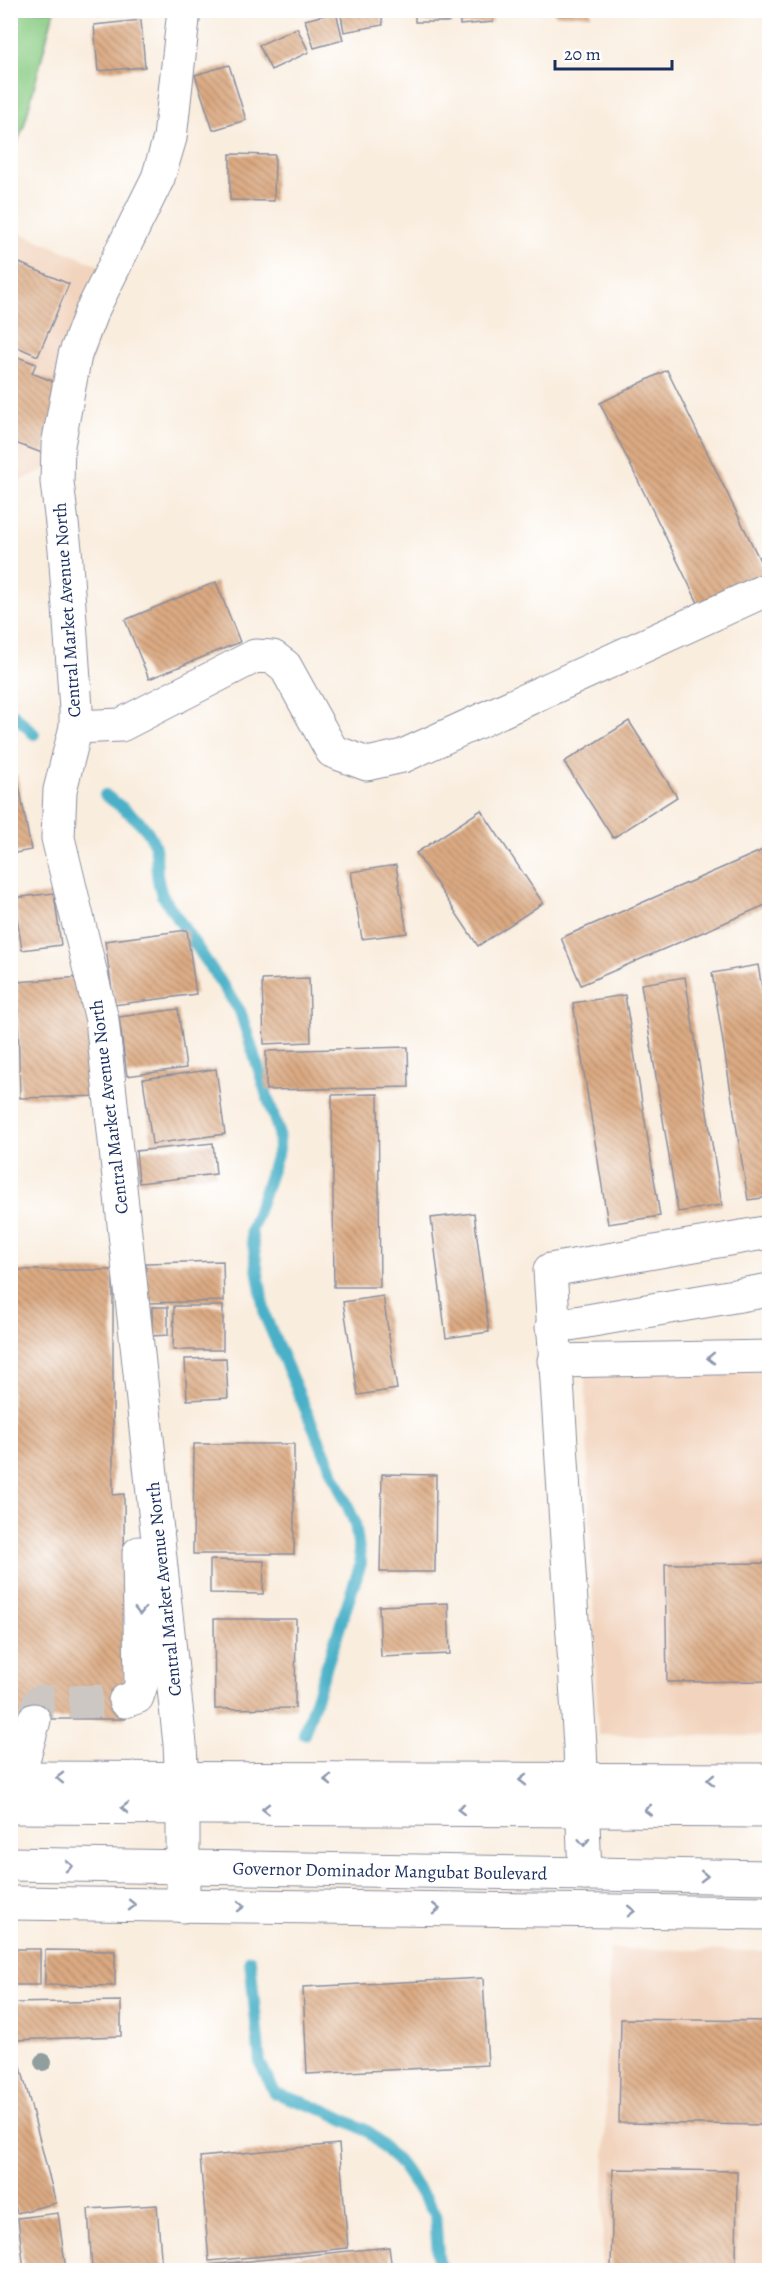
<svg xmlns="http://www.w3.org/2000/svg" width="780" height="2281" font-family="Alegreya,serif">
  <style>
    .built { fill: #f2d4be }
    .grass { fill: #8acc84; stroke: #527e71; stroke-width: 1.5 }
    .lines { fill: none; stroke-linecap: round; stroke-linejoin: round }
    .stream { stroke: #48b0c7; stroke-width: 12 }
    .building { fill: url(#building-back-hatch) }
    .minor-tunnel { stroke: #cdc7c4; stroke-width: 33; stroke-dasharray: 33 16; stroke-linecap: butt }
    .minor-casing { stroke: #8a8e9e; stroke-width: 35 }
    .major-casing { stroke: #8a8e9e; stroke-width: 35 }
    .minor { stroke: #fff; stroke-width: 33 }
    .major { stroke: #fff; stroke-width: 33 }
    .tree { fill: #919e9e }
    .oneway { stroke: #8d97ae }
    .labels { text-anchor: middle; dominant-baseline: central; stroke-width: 4.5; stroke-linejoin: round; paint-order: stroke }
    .street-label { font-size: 18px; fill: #1b2f5e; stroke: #fff }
  </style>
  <defs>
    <pattern id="building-back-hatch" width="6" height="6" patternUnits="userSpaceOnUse" patternTransform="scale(1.5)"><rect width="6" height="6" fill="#dcaa82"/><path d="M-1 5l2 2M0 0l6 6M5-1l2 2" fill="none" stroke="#b28b6e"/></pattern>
  </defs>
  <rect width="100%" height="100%" fill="#fff"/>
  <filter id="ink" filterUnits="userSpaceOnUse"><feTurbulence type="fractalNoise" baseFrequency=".0167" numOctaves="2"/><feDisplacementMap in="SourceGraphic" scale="12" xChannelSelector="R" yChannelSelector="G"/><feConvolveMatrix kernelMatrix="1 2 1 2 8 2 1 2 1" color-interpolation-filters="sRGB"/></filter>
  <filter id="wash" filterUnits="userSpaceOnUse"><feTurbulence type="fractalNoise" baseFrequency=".008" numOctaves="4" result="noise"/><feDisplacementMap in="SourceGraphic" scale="24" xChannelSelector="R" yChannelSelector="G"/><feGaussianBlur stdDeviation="1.35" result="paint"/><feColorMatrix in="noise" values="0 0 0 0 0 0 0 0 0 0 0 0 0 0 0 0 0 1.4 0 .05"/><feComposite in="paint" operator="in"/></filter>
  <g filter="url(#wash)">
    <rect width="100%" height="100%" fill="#f9edde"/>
    <g class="built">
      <path d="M11,229L115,272L85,387L57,464L11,485V503Z"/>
      <path d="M769,1339V1736L598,1735L584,1350Z"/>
      <path d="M610,1949L769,1951V2270H602Z"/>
    </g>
    <path class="grass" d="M11,10L54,11L24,126L11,158Z"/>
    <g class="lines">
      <g class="stream">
        <path d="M10,711L34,734"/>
        <path d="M105,795C125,810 153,826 156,853C157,870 156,878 162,895L240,1011L278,1130L279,1149L251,1231L265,1316L355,1523L361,1563L304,1734"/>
        <path d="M250,1960L260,2063L275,2093L327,2111L369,2132L402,2166L435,2213L439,2270"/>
      </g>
    </g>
    <g id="blocks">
      <g class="building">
        <path d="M340,10H381L383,25L344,32Z"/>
        <rect x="415" y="10" width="34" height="12"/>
        <path d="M459,10H492L493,22L460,25Z"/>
        <rect x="555" y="10" width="36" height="5"/>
        <path d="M336,12L343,40L314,48L305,20Z"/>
        <path d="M141,20L145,67L98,71L94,25Z"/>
        <path d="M297,28L309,52L271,70L259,45Z"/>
        <path d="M229,65L246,120L213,130L195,75Z"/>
        <path d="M230,154L275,155L274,201L230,200Z"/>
        <path d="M10,259L69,284L38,356L10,344Z"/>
        <path d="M10,354L36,364L32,373L69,388L42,453L10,441Z"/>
        <path d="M667,370L767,575L700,607L600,403Z"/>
        <path d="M216,582L240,642L149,679L125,620Z"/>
        <path d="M629,721L677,797L613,838L564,762Z"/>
        <path d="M17,774L31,850L10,854V775Z"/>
        <path d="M481,810L543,903L478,946L416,853Z"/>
        <path d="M770,847V903L581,985L561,938Z"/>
        <path d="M396,865L407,933L362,939L351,872Z"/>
        <path d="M54,893L61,945L22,950L14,898Z"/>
        <path d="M187,930L196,994L114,1005L105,941Z"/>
        <path d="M758,965L770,1034V1197L748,1200L712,973Z"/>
        <path d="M81,977L105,1096L20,1098L17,982Z"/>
        <path d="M685,977L722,1205L678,1212L641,984Z"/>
        <path d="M309,978L311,1042L264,1044L262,980Z"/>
        <path d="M625,995L660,1216L608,1224L573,1003Z"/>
        <path d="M178,1009L186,1068L127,1076L119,1017Z"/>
        <path d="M408,1047L409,1087L266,1090V1051Z"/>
        <path d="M216,1069L225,1134L152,1144L143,1079Z"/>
        <path d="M378,1094L380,1287H334L332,1095Z"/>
        <path d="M213,1143L216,1174L139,1183L136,1151Z"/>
        <path d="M474,1213L489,1332L446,1338L431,1218Z"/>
        <path d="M223,1261L224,1301L147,1303L146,1263Z"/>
        <path d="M10,1270H113V1495L124,1494L125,1719H14Z"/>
        <path d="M383,1296L397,1389L358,1395L343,1302Z"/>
        <path d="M174,1306H223V1350H173Z"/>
        <path d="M152,1307H168V1335L152,1336Z"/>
        <path d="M226,1358L228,1398L187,1400L185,1359Z"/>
        <path d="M194,1444H294V1554H193Z"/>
        <path d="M382,1474L436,1475L435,1572H380Z"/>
        <path d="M210,1560L264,1561L263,1594L210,1593Z"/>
        <path d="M770,1563V1681L667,1682L665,1564Z"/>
        <path d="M448,1603L450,1654L381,1657L379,1606Z"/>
        <path d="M214,1619H296L295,1708L215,1709Z"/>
        <rect x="10" y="1949" width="30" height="36"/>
        <path d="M45,1950L115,1951V1986L45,1985Z"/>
        <path d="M483,1978L488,2065L307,2074L303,1987Z"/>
        <path d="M121,2001V2036L14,2040L56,2203L17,2213L10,2188V2003Z"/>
        <path d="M621,2019L770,2021V2125L619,2123Z"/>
        <path d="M339,2144L348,2248L209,2261L200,2157Z"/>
        <path d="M613,2169L737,2171L736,2270H611Z"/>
        <path d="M157,2205L162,2270H92L88,2209Z"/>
        <path d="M58,2213L66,2270H24L18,2218Z"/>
        <path d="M389,2247L392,2270H212L211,2265Z"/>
      </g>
    </g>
  </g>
  <g filter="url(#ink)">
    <use href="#blocks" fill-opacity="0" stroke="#8a8e9e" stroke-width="1.5"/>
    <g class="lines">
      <path class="minor-tunnel" d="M34,1720L39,1702L125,1701"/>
      <g class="minor-casing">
        <g id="minor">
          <path d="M76,727L121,725L255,656L273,657L285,666L332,751L367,764L403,756L770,588"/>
          <path d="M552,1327L770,1290"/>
          <path d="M554,1361L770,1357"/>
          <path d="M125,1701L137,1697L141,1685L139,1553"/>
          <path d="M10,1778L770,1780"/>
          <path d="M18,1778L34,1720"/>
          <path d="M585,1874L580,1746L550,1270L770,1232"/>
          <path d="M10,1903L770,1913"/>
          <path d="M183,1906V1808L180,1744L102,1020L58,838L60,790L76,727V709L65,549L57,482L58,445L75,355L91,313L158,178L170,138L184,10"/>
        </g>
      </g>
      <g class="major-casing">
        <g id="major">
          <path d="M10,1807L770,1811"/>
          <path d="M10,1864L770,1877"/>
        </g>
      </g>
      <use href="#minor" class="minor"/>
      <use href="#major" class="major"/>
    </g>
    <circle class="tree" cx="43" cy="2062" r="9"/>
    <defs><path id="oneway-chevron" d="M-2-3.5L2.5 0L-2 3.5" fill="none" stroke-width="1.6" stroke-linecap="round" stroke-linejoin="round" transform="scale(1.5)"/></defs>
    <g class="oneway">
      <use href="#oneway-chevron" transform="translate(711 1358) rotate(179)"/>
      <use href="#oneway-chevron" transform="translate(140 1611) rotate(89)"/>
      <use href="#oneway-chevron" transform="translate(60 1778) rotate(-179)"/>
      <use href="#oneway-chevron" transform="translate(328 1780) rotate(-180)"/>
      <use href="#oneway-chevron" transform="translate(523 1780) rotate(-180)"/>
      <use href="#oneway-chevron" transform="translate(711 1780) rotate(-180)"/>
      <use href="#oneway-chevron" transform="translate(125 1808) rotate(-179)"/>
      <use href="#oneway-chevron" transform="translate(266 1809) rotate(-180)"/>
      <use href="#oneway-chevron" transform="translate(461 1809) rotate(-180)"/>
      <use href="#oneway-chevron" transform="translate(648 1810) rotate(-180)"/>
      <use href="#oneway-chevron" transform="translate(584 1842) rotate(88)"/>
      <use href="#oneway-chevron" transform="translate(69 1866) rotate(1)"/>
      <use href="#oneway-chevron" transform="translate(704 1876) rotate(1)"/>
      <use href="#oneway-chevron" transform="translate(132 1905) rotate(1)"/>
      <use href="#oneway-chevron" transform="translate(241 1906) rotate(1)"/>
      <use href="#oneway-chevron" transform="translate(436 1909) rotate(1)"/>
      <use href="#oneway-chevron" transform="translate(631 1911) rotate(1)"/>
    </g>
  </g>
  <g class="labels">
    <g class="street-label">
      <text transform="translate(67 610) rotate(-94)">Central Market Avenue North</text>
      <text transform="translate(109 1107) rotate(-97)">Central Market Avenue North</text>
      <text transform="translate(164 1589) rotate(-96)">Central Market Avenue North</text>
      <text transform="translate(390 1871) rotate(1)">Governor Dominador Mangubat Boulevard</text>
    </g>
  </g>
  <rect width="780" height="2281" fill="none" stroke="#fff" stroke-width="36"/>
  <path d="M555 60v9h117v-9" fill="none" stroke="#1b2f5e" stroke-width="3"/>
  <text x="564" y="60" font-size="18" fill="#1b2f5e" stroke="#ffffff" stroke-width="4.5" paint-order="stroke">20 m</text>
</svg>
